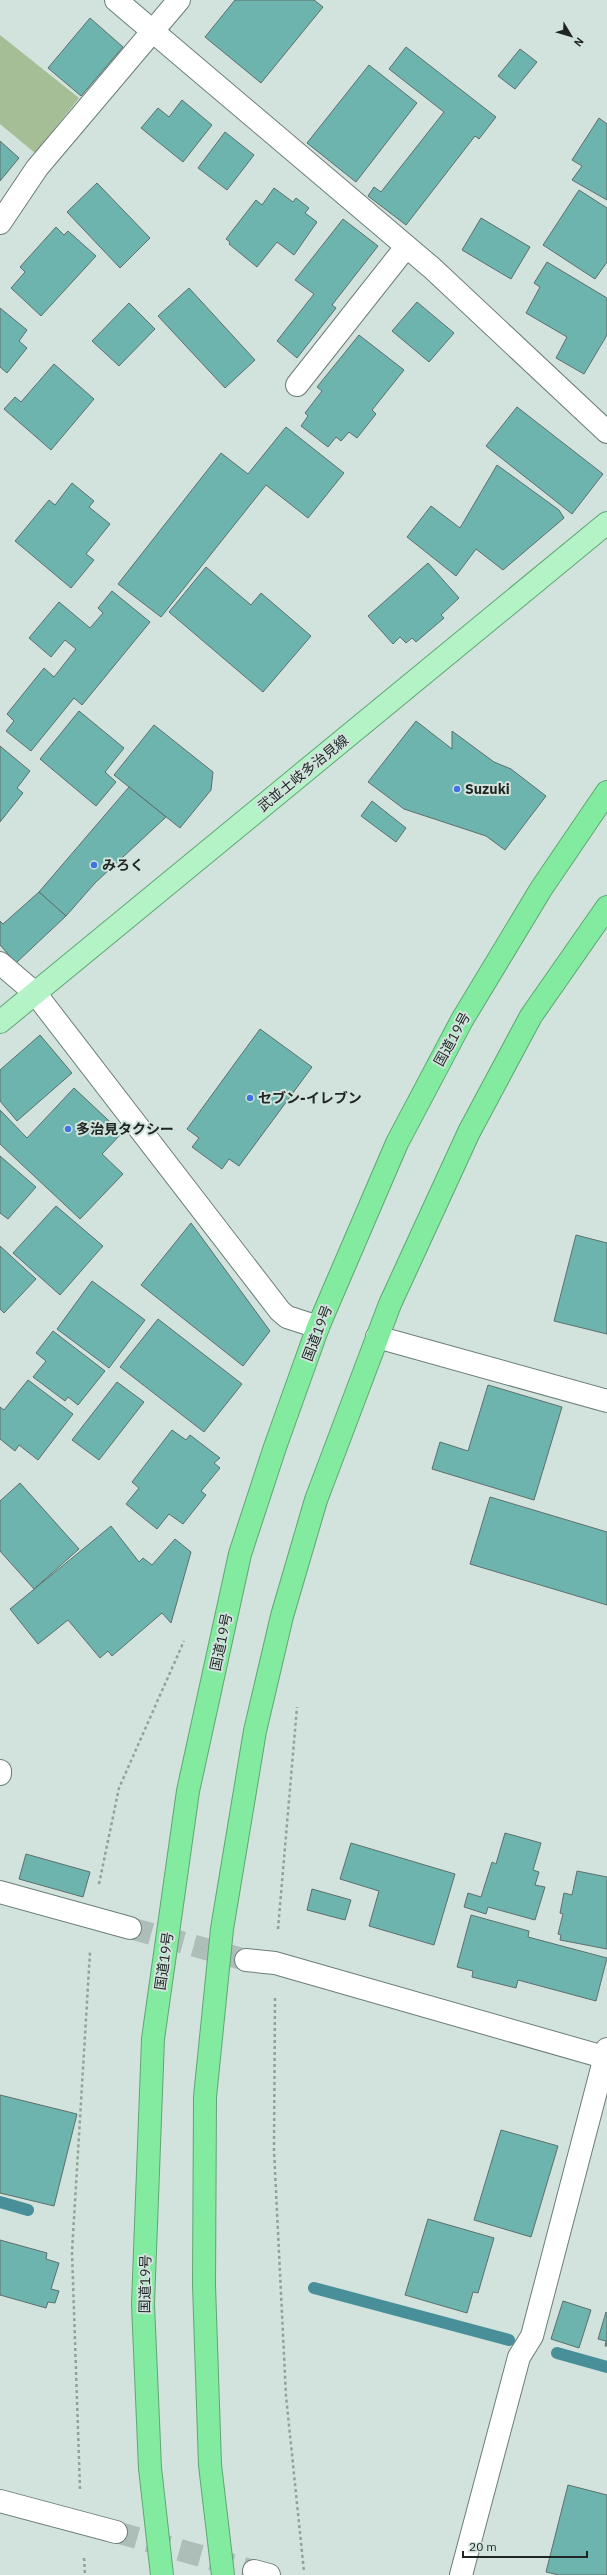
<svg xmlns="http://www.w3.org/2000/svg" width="607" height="2575" font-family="'IBM Plex Sans','Noto Sans JP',sans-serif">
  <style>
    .green { fill: #a6be95 }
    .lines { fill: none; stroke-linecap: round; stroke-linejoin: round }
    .stream { stroke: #488f99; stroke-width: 12 }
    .building { fill: #6db4ae; stroke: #5e6f6d }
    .minor-tunnel { stroke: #adbdb7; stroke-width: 22; stroke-dasharray: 22 11; stroke-linecap: butt }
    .minor-casing { stroke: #6d7d77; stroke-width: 24 }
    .major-casing { stroke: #5fa674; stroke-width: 24 }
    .highway-casing { stroke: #5fa674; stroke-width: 24 }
    .path { stroke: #93a09b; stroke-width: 2.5; stroke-dasharray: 3 3; stroke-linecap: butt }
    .minor { stroke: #fff; stroke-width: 22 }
    .major { stroke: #b4f3c6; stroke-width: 22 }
    .highway { stroke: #82eba0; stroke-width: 22 }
    .poi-dot { fill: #4073e4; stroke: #d1e3dc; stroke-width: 1.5 }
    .labels { text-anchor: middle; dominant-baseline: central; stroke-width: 4; stroke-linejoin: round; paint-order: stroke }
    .street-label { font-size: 14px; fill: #1f2523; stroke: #d1e3dc }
    .poi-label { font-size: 14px; font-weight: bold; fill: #1f2523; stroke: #d1e3dc; text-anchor: start }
  </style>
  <rect width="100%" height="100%" fill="#d1e3dc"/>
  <path class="green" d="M0,35L79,98L35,153L0,124Z"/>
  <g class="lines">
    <g class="stream">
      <path d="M0,2202L28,2210"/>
      <path d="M314,2288L509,2340"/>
      <path d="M557,2353L607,2367"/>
    </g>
  </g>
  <g class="building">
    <path d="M235,0H314L323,7L261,83L205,37Z"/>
    <path d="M90,18L123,47L81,96L48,68Z"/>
    <path d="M406,47L496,117L479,139L475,136L406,225L368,196L374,187L381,192L444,112L389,69Z"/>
    <path d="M520,49L537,62L515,89L498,76Z"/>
    <path d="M369,65L417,103L356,182L307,143Z"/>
    <path d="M182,100L212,125L183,162L141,128L158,108L169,117Z"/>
    <path d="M599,118L607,124V200L572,180L582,166L572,160Z"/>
    <path d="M225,132L254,155L227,190L198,168Z"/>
    <path d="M0,141L19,158L0,181Z"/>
    <path d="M97,183L150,238L120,268L67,212Z"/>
    <path d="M274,188L293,202L296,198L309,208L305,213L317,222L294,255L277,242L257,267L229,244L230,242L226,239L256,200L262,205Z"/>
    <path d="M579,190L607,208V262L595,279L543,245Z"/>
    <path d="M481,218L530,247L511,279L462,250Z"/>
    <path d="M343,219L378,246L332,305L336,308L297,358L277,341L314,294L295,280Z"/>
    <path d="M56,227L64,235L68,231L96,256L41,316L11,288L25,272L20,267Z"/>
    <path d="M547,262L607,298V335L584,374L556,358L567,337L526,313L540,287L534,283Z"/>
    <path d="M189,288L255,360L225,388L158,316Z"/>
    <path d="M417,302L454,333L429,362L392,331Z"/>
    <path d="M129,303L155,329L119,366L92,341Z"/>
    <path d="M0,308L27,330L19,341L27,348L7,373L0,367Z"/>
    <path d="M359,335L404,370L372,410L376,414L357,438L349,432L341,441L336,437L328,447L301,426L308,416L305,413L322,391L317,387Z"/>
    <path d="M54,364L94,399L51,450L4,409L15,397L21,402Z"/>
    <path d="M517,407L603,474L572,514L486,446Z"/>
    <path d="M286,427L344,473L308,518L266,485L161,617L118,584L221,453L248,474Z"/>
    <path d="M497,465L559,510L564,518L503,570L476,549L456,576L407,537L431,506L460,528Z"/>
    <path d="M72,483L94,501L89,507L110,524L86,554L94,560L71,588L15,541L49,500L55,505Z"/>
    <path d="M428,563L459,598L441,615L444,618L416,642L412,638L406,643L400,637L393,644L368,616Z"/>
    <path d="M206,567L251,605L261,593L311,636L263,692L169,612Z"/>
    <path d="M112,591L150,622L82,705L74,698L31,751L6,731L14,721L7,714L44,668L54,677L76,649L65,640L51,657L29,638L59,602L90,628L103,613L98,608Z"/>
    <path d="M79,711L124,748L105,772L116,782L96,806L40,759Z"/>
    <path d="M416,721L452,749V731L494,762L511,769L546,796L505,850L486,836L404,809L368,782Z"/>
    <path d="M154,725L213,772L211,790L180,828L114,775Z"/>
    <path d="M0,746L30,771L17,788L23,793L0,822Z"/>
    <path d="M129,787L166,817L95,883L66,916L39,892Z"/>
    <path d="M372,801L406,828L396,842L361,816Z"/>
    <path d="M39,892L66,916L16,963L0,945V921L3,924Z"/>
    <path d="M260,1029L312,1067L239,1166L229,1159L222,1169L192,1147L199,1138L187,1129Z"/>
    <path d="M40,1035L72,1073L17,1121L0,1101V1070Z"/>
    <path d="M74,1088L122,1133L102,1154L123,1174L80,1219L0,1144V1110L27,1138Z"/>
    <path d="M0,1156L36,1187L8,1219L0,1213Z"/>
    <path d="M56,1206L103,1246L60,1295L13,1253Z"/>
    <path d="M191,1223L270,1331L243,1366L141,1285Z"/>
    <path d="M576,1235L607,1243V1334L554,1321Z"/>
    <path d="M0,1246L36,1279L4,1313L0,1309Z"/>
    <path d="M92,1281L145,1320L109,1368L57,1329Z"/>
    <path d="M158,1319L242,1384L204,1432L120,1367Z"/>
    <path d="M53,1331L105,1371L78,1405L68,1397L65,1401L33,1377L46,1361L36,1353Z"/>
    <path d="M28,1380L73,1414L38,1460L19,1445L15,1451L0,1439V1407L4,1410Z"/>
    <path d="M117,1382L144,1402L99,1460L72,1440Z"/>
    <path d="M488,1385L562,1407L534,1500L432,1469L440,1442L468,1451Z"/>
    <path d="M172,1430L186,1440L190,1435L220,1458L214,1463L220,1468L201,1491L206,1495L183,1524L169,1514L157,1529L126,1504L139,1488L132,1482Z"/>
    <path d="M20,1483L79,1549L34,1589L0,1551V1501Z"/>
    <path d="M490,1497L607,1532V1605L470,1564Z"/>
    <path d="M111,1526L139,1562L143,1558L152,1565L175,1539L191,1552L171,1623L162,1613L112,1656L108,1651L100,1658L68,1620L38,1644L10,1609Z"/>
    <path d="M505,1833L541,1843L533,1870L539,1872L535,1885L545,1887L535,1920L488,1907L486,1914L464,1907L468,1893L481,1897L492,1862L496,1864Z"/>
    <path d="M351,1843L455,1874L434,1945L369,1926L379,1891L340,1879Z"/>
    <path d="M26,1854L90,1872L83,1897L19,1879Z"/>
    <path d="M577,1871L607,1877V1949L560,1940L561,1935L558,1934L563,1914L560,1913L564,1893L572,1895Z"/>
    <path d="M312,1889L351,1900L345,1920L307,1910Z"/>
    <path d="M471,1915L529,1931L528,1937L607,1958L596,2001L518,1980L516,1988L472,1977L473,1971L457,1967Z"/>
    <path d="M0,2095L77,2114L54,2206L0,2193Z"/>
    <path d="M501,2130L558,2146L531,2237L474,2220Z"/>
    <path d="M428,2219L494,2238L478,2293L473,2292L467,2313L405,2295Z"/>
    <path d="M0,2240L47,2253L46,2259L59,2263L51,2289L59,2291L55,2303L48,2302L46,2308L0,2295Z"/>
    <path d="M563,2301L591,2310L579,2348L551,2339Z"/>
    <path d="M606,2312L607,2313V2346H605L606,2341L598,2339Z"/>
    <path d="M568,2485L607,2495V2575H559L546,2572Z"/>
  </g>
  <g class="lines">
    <g class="minor-tunnel">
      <path d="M130,1928L246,1960"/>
      <path d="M116,2532L254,2571"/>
    </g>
    <g class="minor-casing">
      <g id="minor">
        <path d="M116,0L432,268L607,432"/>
        <path d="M0,223L37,168L179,0"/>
        <path d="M297,385L406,247"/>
        <path d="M0,963L35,993L280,1311L287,1317L318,1327"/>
        <path d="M377,1337L607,1401"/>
        <path d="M0,1771V1774"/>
        <path d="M0,1892L130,1928"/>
        <path d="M246,1960L275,1963L607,2058"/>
        <path d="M0,2501L116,2532"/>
        <path d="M254,2571L269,2575"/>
        <path d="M461,2575L519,2357L532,2336L607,2049"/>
      </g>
    </g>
    <g class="major-casing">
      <path id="major" d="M0,1022L607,523"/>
    </g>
    <g class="highway-casing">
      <g id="highway">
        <path d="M162,2575L150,2468L143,2304L153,2039L188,1791L240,1554L275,1447L318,1327L397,1143L462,1020L541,889L607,792"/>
        <path d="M223,2575L210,2465L204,2285L205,2097L222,1929L255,1731L282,1616L316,1500L390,1304L469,1132L531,1016L607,907"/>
      </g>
    </g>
    <g class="path">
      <path d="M99,1884L119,1788L184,1641"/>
      <path d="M278,1929L297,1707"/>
      <path d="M275,1998L274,2150L286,2396L304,2572"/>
      <path d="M80,2489L72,2252L90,1952"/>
      <path d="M84,2558L85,2575"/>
    </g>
    <use href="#minor" class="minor"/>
    <use href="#major" class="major"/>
    <use href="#highway" class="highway"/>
  </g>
  <g class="poi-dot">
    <circle cx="457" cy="789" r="4"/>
    <circle cx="94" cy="865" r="4"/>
    <circle cx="250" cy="1098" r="4"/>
    <circle cx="68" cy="1129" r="4"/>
  </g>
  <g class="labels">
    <g class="street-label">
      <text transform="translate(303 773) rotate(-39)">武並土岐多治見線</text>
      <text transform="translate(452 1039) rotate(-61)">国道19号</text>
      <text transform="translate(317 1333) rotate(-69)">国道19号</text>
      <text transform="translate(221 1642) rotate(-78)">国道19号</text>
      <text transform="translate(164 1961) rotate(-82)">国道19号</text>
      <text transform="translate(145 2284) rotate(-89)">国道19号</text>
    </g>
    <g class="poi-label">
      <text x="465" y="789">Suzuki</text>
      <text x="102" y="865">みろく</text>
      <text x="258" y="1098">セブン-イレブン</text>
      <text x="76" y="1129">多治見タクシー</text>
    </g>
  </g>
  <g transform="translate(571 36) rotate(128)" stroke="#d1e3dc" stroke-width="3" paint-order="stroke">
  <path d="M0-3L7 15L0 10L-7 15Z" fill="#1f2523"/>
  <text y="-6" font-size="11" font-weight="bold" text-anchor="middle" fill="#1f2523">N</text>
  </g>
  <path d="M463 2551v6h124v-6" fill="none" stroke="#1f2523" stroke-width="2"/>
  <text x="469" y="2551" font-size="12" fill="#1f2523" stroke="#d1e3dc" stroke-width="3" paint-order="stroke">20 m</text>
</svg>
